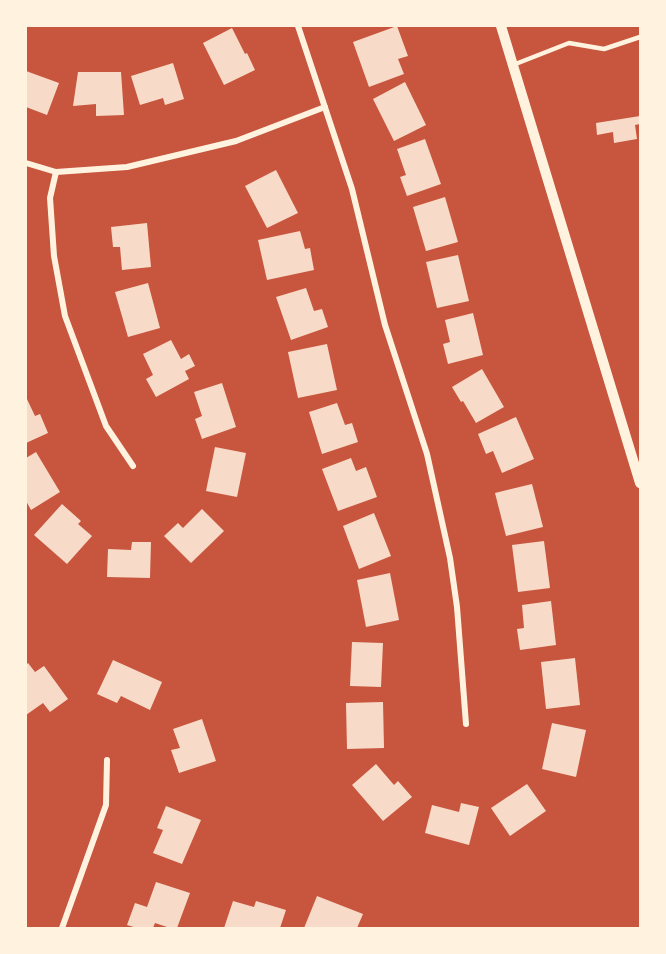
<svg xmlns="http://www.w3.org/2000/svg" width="666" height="954" font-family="Manrope,sans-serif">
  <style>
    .building { fill: #f7dbc8 }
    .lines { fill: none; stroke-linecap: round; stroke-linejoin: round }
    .service { stroke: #fff3e0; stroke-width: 4.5 }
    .minor { stroke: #fff3e0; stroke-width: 6 }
    .tertiary { stroke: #fff3e0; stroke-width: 10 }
  </style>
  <rect width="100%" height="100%" fill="#c8553d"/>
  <g class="building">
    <path d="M397,26L408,56L398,59L404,74L369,87L353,42Z"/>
    <path d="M232,28L245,54L247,53L255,70L224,85L203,43Z"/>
    <path d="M173,63L184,99L165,105L163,98L140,105L131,76Z"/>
    <path d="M26,71L59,83L47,115L26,107Z"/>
    <path d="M78,72H121L124,115L96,116V104L73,106Z"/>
    <path d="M405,82L426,125L394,141L373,99Z"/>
    <path d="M640,116V124L635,125L637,139L614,143L613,132L597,135L596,123Z"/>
    <path d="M425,139L441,184L407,196L400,177L406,175L397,149Z"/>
    <path d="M276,170L298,213L267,228L245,186Z"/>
    <path d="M445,197L458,242L426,251L413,207Z"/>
    <path d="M147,223L151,267L122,270L120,247H113L111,227Z"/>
    <path d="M300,231L305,249L310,248L314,270L267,280L258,240Z"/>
    <path d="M458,255L469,301L437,308L426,262Z"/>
    <path d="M148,283L160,328L128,337L115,292Z"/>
    <path d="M306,288L314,311L322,309L328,327L291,340L276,297Z"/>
    <path d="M473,313L483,355L448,364L443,344L450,342L445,320Z"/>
    <path d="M171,340L181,359L189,354L195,366L185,371L189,379L156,397L146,379L153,375L143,354Z"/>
    <path d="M327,344L337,390L298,398L288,352Z"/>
    <path d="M482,369L504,407L476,423L463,401L461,402L452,387Z"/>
    <path d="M222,383L236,427L202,439L195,419L202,416L194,392Z"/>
    <path d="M26,397L35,416L40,414L48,433L26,443Z"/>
    <path d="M337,403L345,425L352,423L358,442L322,454L309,412Z"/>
    <path d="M516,417L534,459L502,473L493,451L486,454L478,434Z"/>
    <path d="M215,447L246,453L237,497L206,491Z"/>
    <path d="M36,452L60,492L31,510L26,501V458Z"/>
    <path d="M351,458L356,471L366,467L377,497L338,511L322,469Z"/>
    <path d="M532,484L543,527L506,536L495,493Z"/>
    <path d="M62,504L81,521L78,524L92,536L67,564L34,535Z"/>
    <path d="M202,509L224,531L191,563L164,536L178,523L183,528Z"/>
    <path d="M374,513L391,556L359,569L343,526Z"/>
    <path d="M544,541L550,588L518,592L512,545Z"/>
    <path d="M132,542H151L150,578L107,577L108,549L131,550Z"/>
    <path d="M390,573L399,620L366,627L357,580Z"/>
    <path d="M551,601L556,645L520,650L517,629L524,628L522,605Z"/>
    <path d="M352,642L383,643L381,687L350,686Z"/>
    <path d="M575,658L580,705L546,709L541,662Z"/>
    <path d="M113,660L162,682L150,710L121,696L117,703L97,694Z"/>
    <path d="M28,663L35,672L44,666L68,699L50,712L43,703L26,715V665Z"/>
    <path d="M383,702L384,748L347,749L346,703Z"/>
    <path d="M202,719L216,761L179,773L171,750L180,748L173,729Z"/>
    <path d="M552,723L586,730L576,777L542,769Z"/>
    <path d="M376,764L394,785L398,781L412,797L383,821L352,785Z"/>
    <path d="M527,784L546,811L510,836L491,808Z"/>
    <path d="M461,803L479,807L469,845L425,833L432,805L459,812Z"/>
    <path d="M166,806L201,820L182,864L153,853L163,830L157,828Z"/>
    <path d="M156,882L190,893L177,928H170L155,923L153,928H137L127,925L135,903L147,907Z"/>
    <path d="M317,896L363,914L357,928H304Z"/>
    <path d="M233,901L254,907L256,901L286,910L280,928H224Z"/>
  </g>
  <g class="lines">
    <path class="service" d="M513,65L569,43L604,49L640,37"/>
    <g class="minor">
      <path d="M298,26L352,189L385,325L427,454L450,558L457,607L466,724"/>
      <path d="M26,163L56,172L127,167L236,141L325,107"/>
      <path d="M56,172L50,198L54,256L65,316L106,426L133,466"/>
      <path d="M62,928L106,805L107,760"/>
    </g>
    <path class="tertiary" d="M501,26L640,483"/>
  </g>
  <rect width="666" height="954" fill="none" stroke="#fff3e0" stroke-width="54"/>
</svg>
